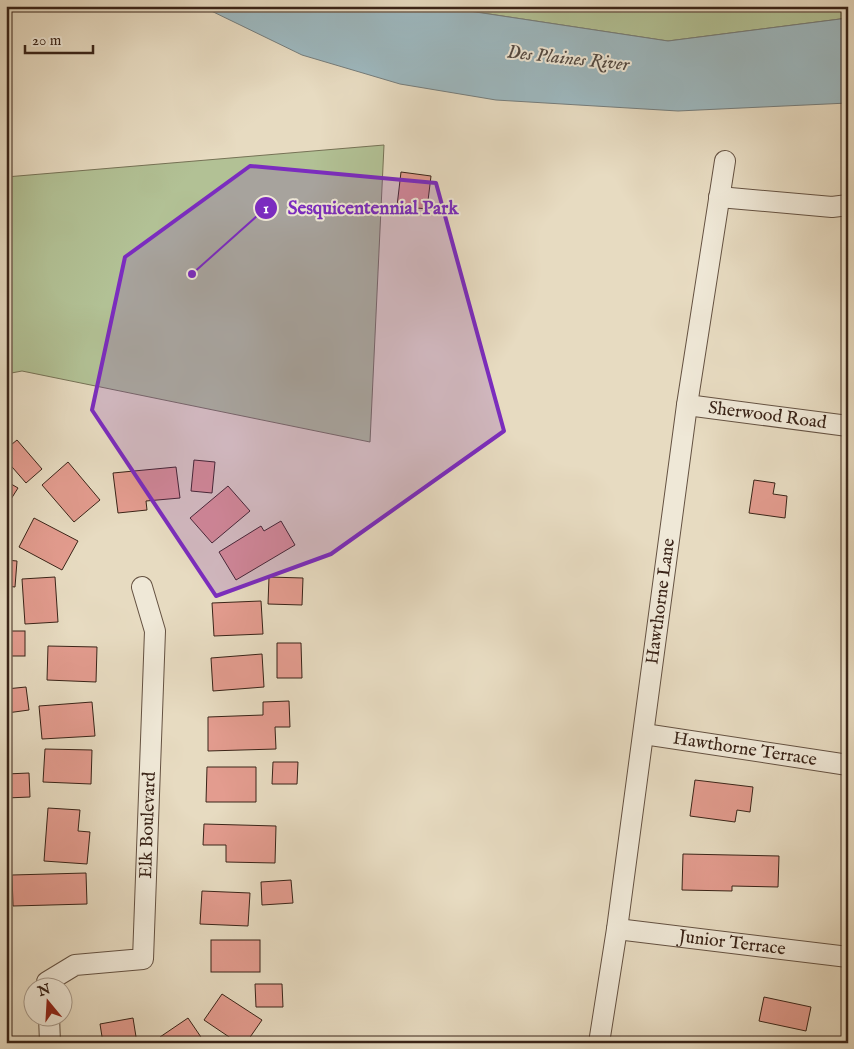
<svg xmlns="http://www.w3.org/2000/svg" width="854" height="1049" font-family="'IM FELL English',serif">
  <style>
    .green { fill: #b2c195; stroke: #767256 }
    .water { fill: #9db8bf; stroke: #757d7c }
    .building { fill: #e39c8f; stroke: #3a2418 }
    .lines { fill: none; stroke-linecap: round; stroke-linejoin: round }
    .street-casing { stroke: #655242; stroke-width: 22 }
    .street { stroke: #efe8d7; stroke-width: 20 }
    .marked { fill: #7b2cbf; fill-opacity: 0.2; stroke: #7b2cbf; stroke-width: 4; stroke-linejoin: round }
    .labels { text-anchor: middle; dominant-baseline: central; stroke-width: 4; stroke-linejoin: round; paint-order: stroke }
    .street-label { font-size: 18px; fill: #3a2418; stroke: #efe8d7 }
    .water-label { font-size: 19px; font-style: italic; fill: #534942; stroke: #efe8d7 }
    .leader { fill: none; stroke: #7b2cbf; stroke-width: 2 }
    .callout-dot { fill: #7b2cbf; stroke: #efe8d7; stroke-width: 2 }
    .mark-label { font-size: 15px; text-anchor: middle; font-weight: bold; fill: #fff }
    .callout-label { font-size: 19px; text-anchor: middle; font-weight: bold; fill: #7b2cbf; stroke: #efe8d7; stroke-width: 4; stroke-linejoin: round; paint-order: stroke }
  </style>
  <rect width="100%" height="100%" fill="#e7dbc1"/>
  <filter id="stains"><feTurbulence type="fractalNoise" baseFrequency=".004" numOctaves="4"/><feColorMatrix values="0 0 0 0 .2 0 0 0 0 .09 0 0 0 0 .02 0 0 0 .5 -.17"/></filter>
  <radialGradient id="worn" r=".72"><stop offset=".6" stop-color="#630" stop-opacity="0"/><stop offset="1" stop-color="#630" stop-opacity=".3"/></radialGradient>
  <g class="green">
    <path d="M436,6H848V18L668,41Z"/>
    <path d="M384,145L370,442L22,371L6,374V177Z"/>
  </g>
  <path class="water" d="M201,6H436L668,41L848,18V103L678,111L496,100L400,84L302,55Z"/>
  <g class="building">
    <path d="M401,172L431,176L427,209L397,206Z"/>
    <path d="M17,440L42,469L26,483L6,460V449Z"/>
    <path d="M194,460L215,462L212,493L191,491Z"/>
    <path d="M68,462L100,500L74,522L42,485Z"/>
    <path d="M176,467L180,498L146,501L147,510L118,513L113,473Z"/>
    <path d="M754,480L775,483L773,494L787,496L785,518L749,513Z"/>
    <path d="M6,481L18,488L6,507Z"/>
    <path d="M228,486L250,511L212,543L190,518Z"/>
    <path d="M34,518L78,541L62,570L19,547Z"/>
    <path d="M281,521L295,545L236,580L219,552L261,526L264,531Z"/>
    <path d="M6,560L17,561L15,587L6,586Z"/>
    <path d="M55,577L58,622L25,624L22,579Z"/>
    <path d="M269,577L303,578L302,605L268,604Z"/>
    <path d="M261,601L263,634L214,636L212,603Z"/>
    <rect x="6" y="631" width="19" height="25"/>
    <path d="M277,643H301L302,678H277Z"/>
    <path d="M48,646L97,647L96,682L47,680Z"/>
    <path d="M262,654L264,687L213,691L211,658Z"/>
    <path d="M26,687L29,710L7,713L6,689Z"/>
    <path d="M289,701L290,727H275L276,749L208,751V717L263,715V702Z"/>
    <path d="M92,702L95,736L42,739L39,706Z"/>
    <path d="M45,749L92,750L91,784L43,782Z"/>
    <path d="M273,762H298L297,784H272Z"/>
    <path d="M207,767H256V802H206Z"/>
    <path d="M29,773L30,797L6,798V774Z"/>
    <path d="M695,780L753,787L750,812L737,810L735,822L690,816Z"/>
    <path d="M48,808L80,810L78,831L90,832L87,864L44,861Z"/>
    <path d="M204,824L276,826L275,863L226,862V845H203Z"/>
    <path d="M683,854L779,856L778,887L732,886V891L682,890Z"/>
    <path d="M86,873L87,904L13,906L12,875Z"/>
    <path d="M291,880L293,903L262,905L261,882Z"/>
    <path d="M202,891L250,893L248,926L200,924Z"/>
    <rect x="211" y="940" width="49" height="32"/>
    <path d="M255,984H282L283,1007H256Z"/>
    <path d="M222,994L262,1020L246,1043H238L204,1020Z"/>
    <path d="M764,997L811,1007L806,1031L759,1021Z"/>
    <path d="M133,1018L137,1043H103L100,1024Z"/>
    <path d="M188,1018L205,1043H164L160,1037Z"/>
  </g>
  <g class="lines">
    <g class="street-casing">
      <g id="street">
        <path d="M719,197L832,207L848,205"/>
        <path id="s1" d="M687,405L848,426"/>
        <path id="s2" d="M644,734L848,765"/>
        <path id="s3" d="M617,929L848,957"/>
        <path id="s4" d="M47,986V982L75,965L143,959L155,631L142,587"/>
        <path d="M49,1016L50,1043"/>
        <path id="s5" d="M599,1043L617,929L687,405L725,161"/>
      </g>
    </g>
    <use href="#street" class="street"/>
  </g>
  <path class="marked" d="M250,166L436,183L504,431L331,554L216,596L92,410L125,257Z"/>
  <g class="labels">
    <g class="street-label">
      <text stroke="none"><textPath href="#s1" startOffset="81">Sherwood Road</textPath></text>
      <text stroke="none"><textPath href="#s5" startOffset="446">Hawthorne Lane</textPath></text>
      <text stroke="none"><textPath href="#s2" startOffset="102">Hawthorne Terrace</textPath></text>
      <text stroke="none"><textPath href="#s4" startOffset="239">Elk Boulevard</textPath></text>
      <text stroke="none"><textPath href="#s3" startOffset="116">Junior Terrace</textPath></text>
    </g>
    <g class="water-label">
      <text transform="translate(568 59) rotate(6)">Des Plaines River</text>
    </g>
  </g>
  <path class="leader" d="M192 274L266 208"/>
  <g class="callout-dot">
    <circle cx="192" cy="274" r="5"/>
    <circle cx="266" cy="208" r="12"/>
  </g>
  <g class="mark-label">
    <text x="266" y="213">1</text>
  </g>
  <g class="callout-label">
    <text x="373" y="214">Sesquicentennial Park</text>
  </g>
  <rect width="854" height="1049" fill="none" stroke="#e7dbc1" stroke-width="25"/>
  <rect x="8" y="8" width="839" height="1034" fill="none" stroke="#3a2418" stroke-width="2.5"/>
  <rect x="12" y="12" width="829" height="1024" fill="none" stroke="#3a2418"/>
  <g transform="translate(48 1002) rotate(342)"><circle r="24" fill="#efe8d7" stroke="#a79a8b"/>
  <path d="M0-4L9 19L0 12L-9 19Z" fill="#8f2418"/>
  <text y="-8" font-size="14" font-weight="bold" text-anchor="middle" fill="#3a2418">N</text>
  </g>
  <path d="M25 45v8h68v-8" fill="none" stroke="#3a2418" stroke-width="2.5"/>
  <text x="32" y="45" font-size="15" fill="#3a2418" stroke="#efe8d7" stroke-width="4" paint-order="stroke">20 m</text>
  <rect width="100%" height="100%" filter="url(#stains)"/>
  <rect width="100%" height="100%" fill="url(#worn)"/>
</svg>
